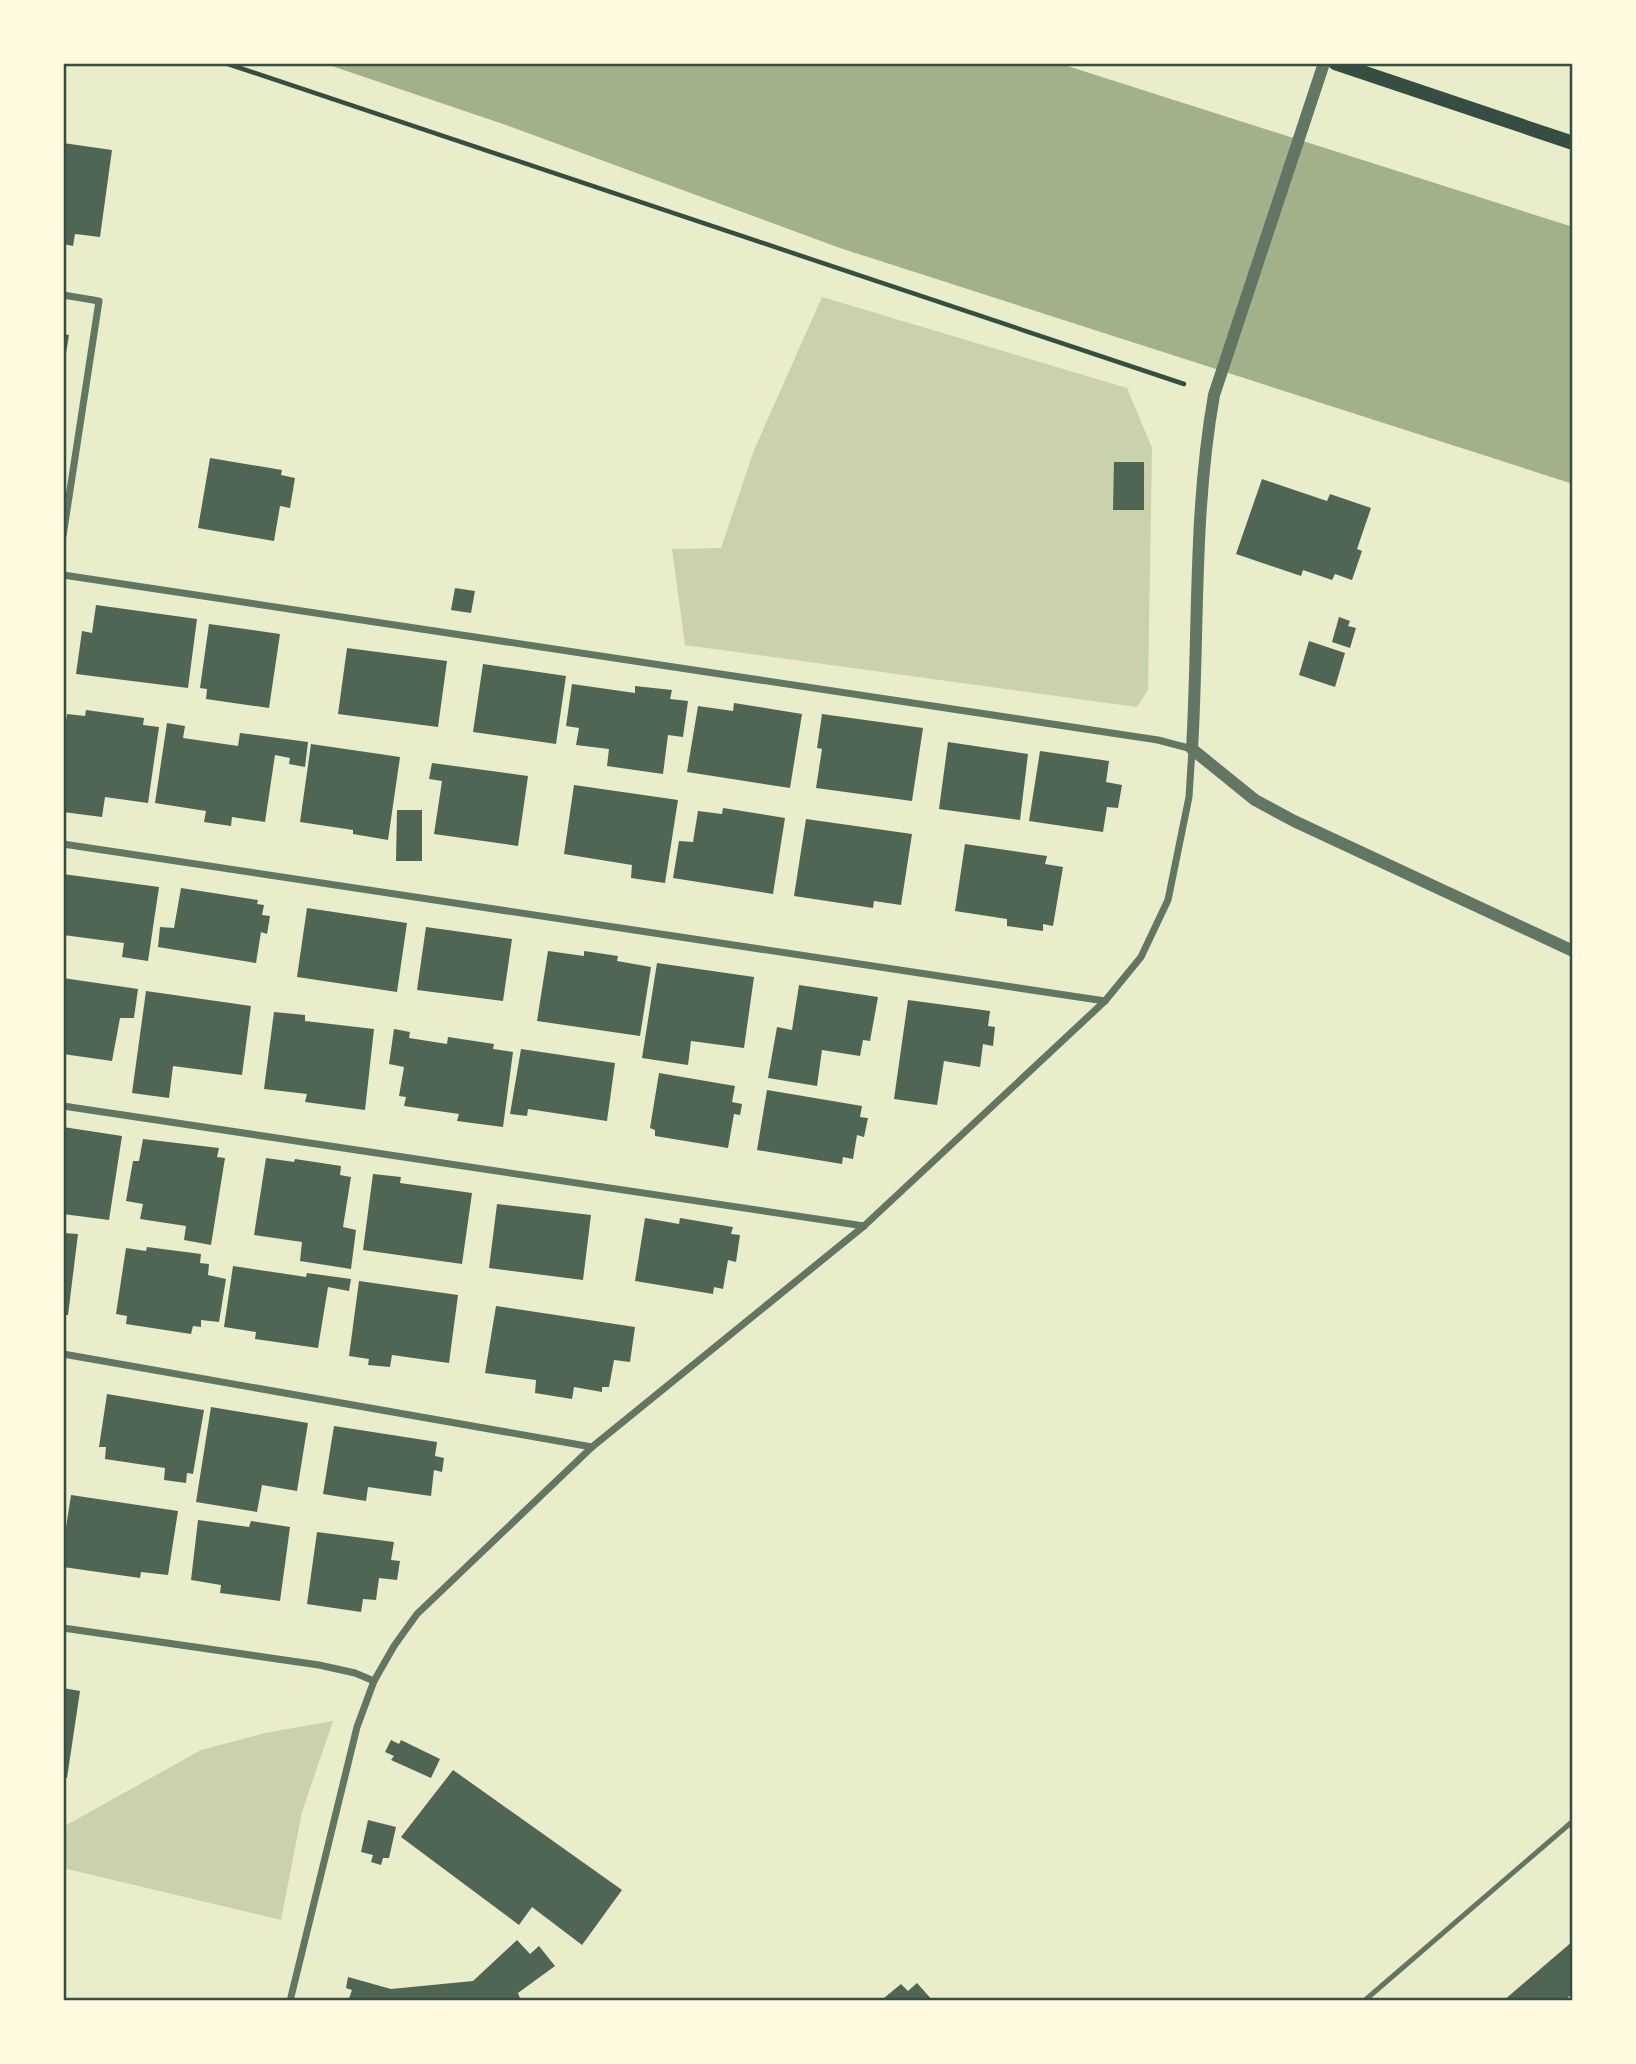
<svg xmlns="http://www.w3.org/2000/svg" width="1636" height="2064" font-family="'Space Grotesk',sans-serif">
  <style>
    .green { fill: #cad2ad }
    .water { fill: #a3b18a }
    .building { fill: #4f6655 }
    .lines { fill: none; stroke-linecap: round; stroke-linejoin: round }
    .path { stroke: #344e41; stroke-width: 4.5 }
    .service { stroke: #617663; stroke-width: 5 }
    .minor { stroke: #617663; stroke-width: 7 }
    .tertiary { stroke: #617663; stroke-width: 12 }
    .secondary { stroke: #344e41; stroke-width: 14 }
    .neatline { fill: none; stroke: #344e41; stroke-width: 2.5 }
  </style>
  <rect width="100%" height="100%" fill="#e9edc9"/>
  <g class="green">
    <path d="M822,297L1127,388L1152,448L1148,690L1137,707L685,645L672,549L721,548L754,450Z"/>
    <path d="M333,1721L302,1812L281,1920L63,1868V1827L201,1750L265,1733Z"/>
  </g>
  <path class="water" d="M323,63H1058L1573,227V484L840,248L503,124Z"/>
  <g class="building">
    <path d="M63,143L112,150L100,237L75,234L73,246L63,244Z"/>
    <path d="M63,334L69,335L64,366H63Z"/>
    <path d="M210,458L282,470L281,475L295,478L290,508L280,506L274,541L198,528Z"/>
    <path d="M1114,462H1144V510H1113Z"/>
    <path d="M1262,479L1327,501L1330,494L1371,508L1357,549L1362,551L1352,580L1335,574L1332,580L1303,570L1301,576L1236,554Z"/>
    <path d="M455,588L475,591L471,613L451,610Z"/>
    <path d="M96,605L197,619L188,688L76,674L82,631L92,633Z"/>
    <path d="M1339,617L1350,621L1348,626L1356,628L1350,648L1332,642Z"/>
    <path d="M209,624L280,634L269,708L206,699L207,689L200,688Z"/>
    <path d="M1309,641L1345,653L1335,687L1299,675Z"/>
    <path d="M347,648L447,661L438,727L338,714Z"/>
    <path d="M483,664L566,676L556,744L473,732Z"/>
    <path d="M572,684L635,693V686L672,690L670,699L688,701L683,737L668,735L663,774L607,766L609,749L576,745L579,728L566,726Z"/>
    <path d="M734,703L802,714L790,788L687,772L698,706L733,711Z"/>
    <path d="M86,710L144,718L143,725L159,727L148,803L105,797L102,817L63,812V743L67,714L85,716Z"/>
    <path d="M822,714L923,728L912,801L816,788L822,749L817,748Z"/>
    <path d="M167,723L185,726L183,738L238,746L240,733L308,742L305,767L289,764L290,758L275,755L265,822L232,817L231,826L204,822L206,811L155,803Z"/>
    <path d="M948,742L1028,754L1020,820L939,809Z"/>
    <path d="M311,744L400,757L388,840L353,834V830L300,822Z"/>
    <path d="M1040,751L1109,761L1106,782L1122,785L1118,808L1107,807L1103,832L1029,821Z"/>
    <path d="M432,763L528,776L518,846L434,834L442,781L429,779Z"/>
    <path d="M574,785L678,800L665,883L631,878L632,865L564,854Z"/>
    <path d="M723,808L785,818L773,894L673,878L679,841L693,842L698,811L722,814Z"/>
    <path d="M397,810H422V861H396Z"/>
    <path d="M806,819L912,834L901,905L874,901L873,908L794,896Z"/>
    <path d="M965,844L1047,856L1045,864L1063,867L1053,926L1043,924V931L1007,926V919L955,911Z"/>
    <path d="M63,874L159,887L148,961L122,957L124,943L63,935Z"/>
    <path d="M181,888L258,900L257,904L264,905L262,915L270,916L267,934L261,932L256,963L158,947L160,927L174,928Z"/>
    <path d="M307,908L407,923L397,992L297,977Z"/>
    <path d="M426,927L512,939L503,1001L417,990Z"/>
    <path d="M548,951L584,956V951L618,956L617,961L651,967L640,1036L537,1021Z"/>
    <path d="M657,963L754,977L744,1048L691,1041L688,1065L642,1058Z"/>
    <path d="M63,978L138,989L134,1018H120L112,1061L63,1054Z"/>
    <path d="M799,985L878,997L870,1041L863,1040L860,1056L822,1050L817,1086L768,1078L777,1027L792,1030Z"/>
    <path d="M146,991L251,1006L242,1075L173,1066L169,1098L132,1093Z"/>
    <path d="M908,1000L990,1011L988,1026L995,1027L993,1046L983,1044L980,1067L944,1061L937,1105L894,1099Z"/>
    <path d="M274,1012L305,1015V1021L374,1029L365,1110L305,1102L307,1094L264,1089Z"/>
    <path d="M394,1029L410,1032L409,1038L447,1044L448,1037L494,1044L493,1049L513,1052L503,1127L457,1121L459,1114L404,1106L406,1097L399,1096L404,1067L389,1064Z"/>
    <path d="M521,1049L615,1063L607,1121L528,1109L527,1116L510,1114Z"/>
    <path d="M659,1073L735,1086L732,1102L742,1104L740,1115L734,1114L728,1148L655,1136V1130L650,1128Z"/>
    <path d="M767,1090L862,1106L860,1117L868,1118L864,1137L857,1135L853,1159L843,1157L842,1164L757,1150Z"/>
    <path d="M63,1127L122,1136L109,1220L63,1214Z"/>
    <path d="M143,1139L219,1148L217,1157L225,1158L211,1245L184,1240L186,1226L140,1219L143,1204L126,1201L133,1161H139Z"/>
    <path d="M266,1158L294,1162L295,1159L341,1166L340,1175L351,1177L343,1227L356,1230L351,1269L300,1261L302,1242L254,1235Z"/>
    <path d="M373,1174L401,1177L400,1183L472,1193L462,1264L363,1250Z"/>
    <path d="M497,1204L591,1215L583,1280L489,1268Z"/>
    <path d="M645,1218L679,1224L680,1218L733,1227L731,1234L740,1235L736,1262L728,1260L723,1289L714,1287L713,1294L635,1281Z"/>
    <path d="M63,1233L78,1234L68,1315H63Z"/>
    <path d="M147,1247L201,1254L200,1263L209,1264L208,1275L226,1279L219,1322L201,1320V1327L193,1326L191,1334L126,1324L127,1316L116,1314L126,1248L146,1251Z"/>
    <path d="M233,1266L306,1277L307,1273L351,1279L349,1291L328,1287L318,1348L255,1339L256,1332L224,1327Z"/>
    <path d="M359,1281L458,1295L449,1363L392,1355L390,1367L368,1365L369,1359L349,1356Z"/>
    <path d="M496,1306L635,1327L630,1362L614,1360L609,1387H602V1392L574,1387L572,1399L535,1393L536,1380L485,1373Z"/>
    <path d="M107,1394L204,1410L193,1474L187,1473L186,1483L164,1480L165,1468L105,1459L106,1447H99Z"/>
    <path d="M211,1407L308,1423L297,1491L262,1485L257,1512L196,1502Z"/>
    <path d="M334,1426L437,1442L435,1456L444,1458L442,1472L434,1470L431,1496L368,1487L366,1501L323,1494Z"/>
    <path d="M71,1495L178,1511L168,1575L141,1572L140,1578L63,1567V1547Z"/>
    <path d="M198,1520L249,1527L251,1521L290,1527L280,1601L220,1593L221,1585L191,1580Z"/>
    <path d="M317,1532L394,1542L391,1560L400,1561L397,1580L379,1578L376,1600L363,1599L361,1612L307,1604Z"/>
    <path d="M63,1688L80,1691L67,1778L63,1777Z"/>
    <path d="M391,1740L399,1744L401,1740L440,1759L431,1778L391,1760L394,1756L385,1752Z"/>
    <path d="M453,1770L622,1890L582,1945L532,1907L519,1925L401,1837Z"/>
    <path d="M368,1820L396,1827L389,1858H383L381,1865L371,1862L373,1855L361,1852Z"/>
    <path d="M517,1940L530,1954L539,1946L555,1966L518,1993L521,2001H348L352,1990L346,1988L348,1977L391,1989L473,1981Z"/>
    <path d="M1573,1941V1993L1564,2001H1503Z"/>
    <path d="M917,1983L933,2001H887L884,1998L901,1984L908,1991Z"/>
  </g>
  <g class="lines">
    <path class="path" d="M225,63L1184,384"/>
    <path class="service" d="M1364,2001L1573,1821"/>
    <g class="minor">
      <path d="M63,295L99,301L63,536"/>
      <path d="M63,575L1158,740L1192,749L1189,797L1168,900L1141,957L1105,1001L864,1226L592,1447L417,1614L394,1646L374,1681L357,1727L290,2001"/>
      <path d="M63,844L1105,1001"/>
      <path d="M63,1106L864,1226"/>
      <path d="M63,1354L592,1447"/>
      <path d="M63,1628L319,1665L355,1673L374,1681"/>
    </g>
    <path class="tertiary" d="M1324,63L1214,395C1193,513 1199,631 1192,749L1255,800L1294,821L1573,951"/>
    <path class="secondary" d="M1335,63L1573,143"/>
  </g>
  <rect width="1636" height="2064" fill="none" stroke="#fefae0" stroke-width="130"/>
  <rect x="65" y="65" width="1506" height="1934" class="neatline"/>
</svg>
